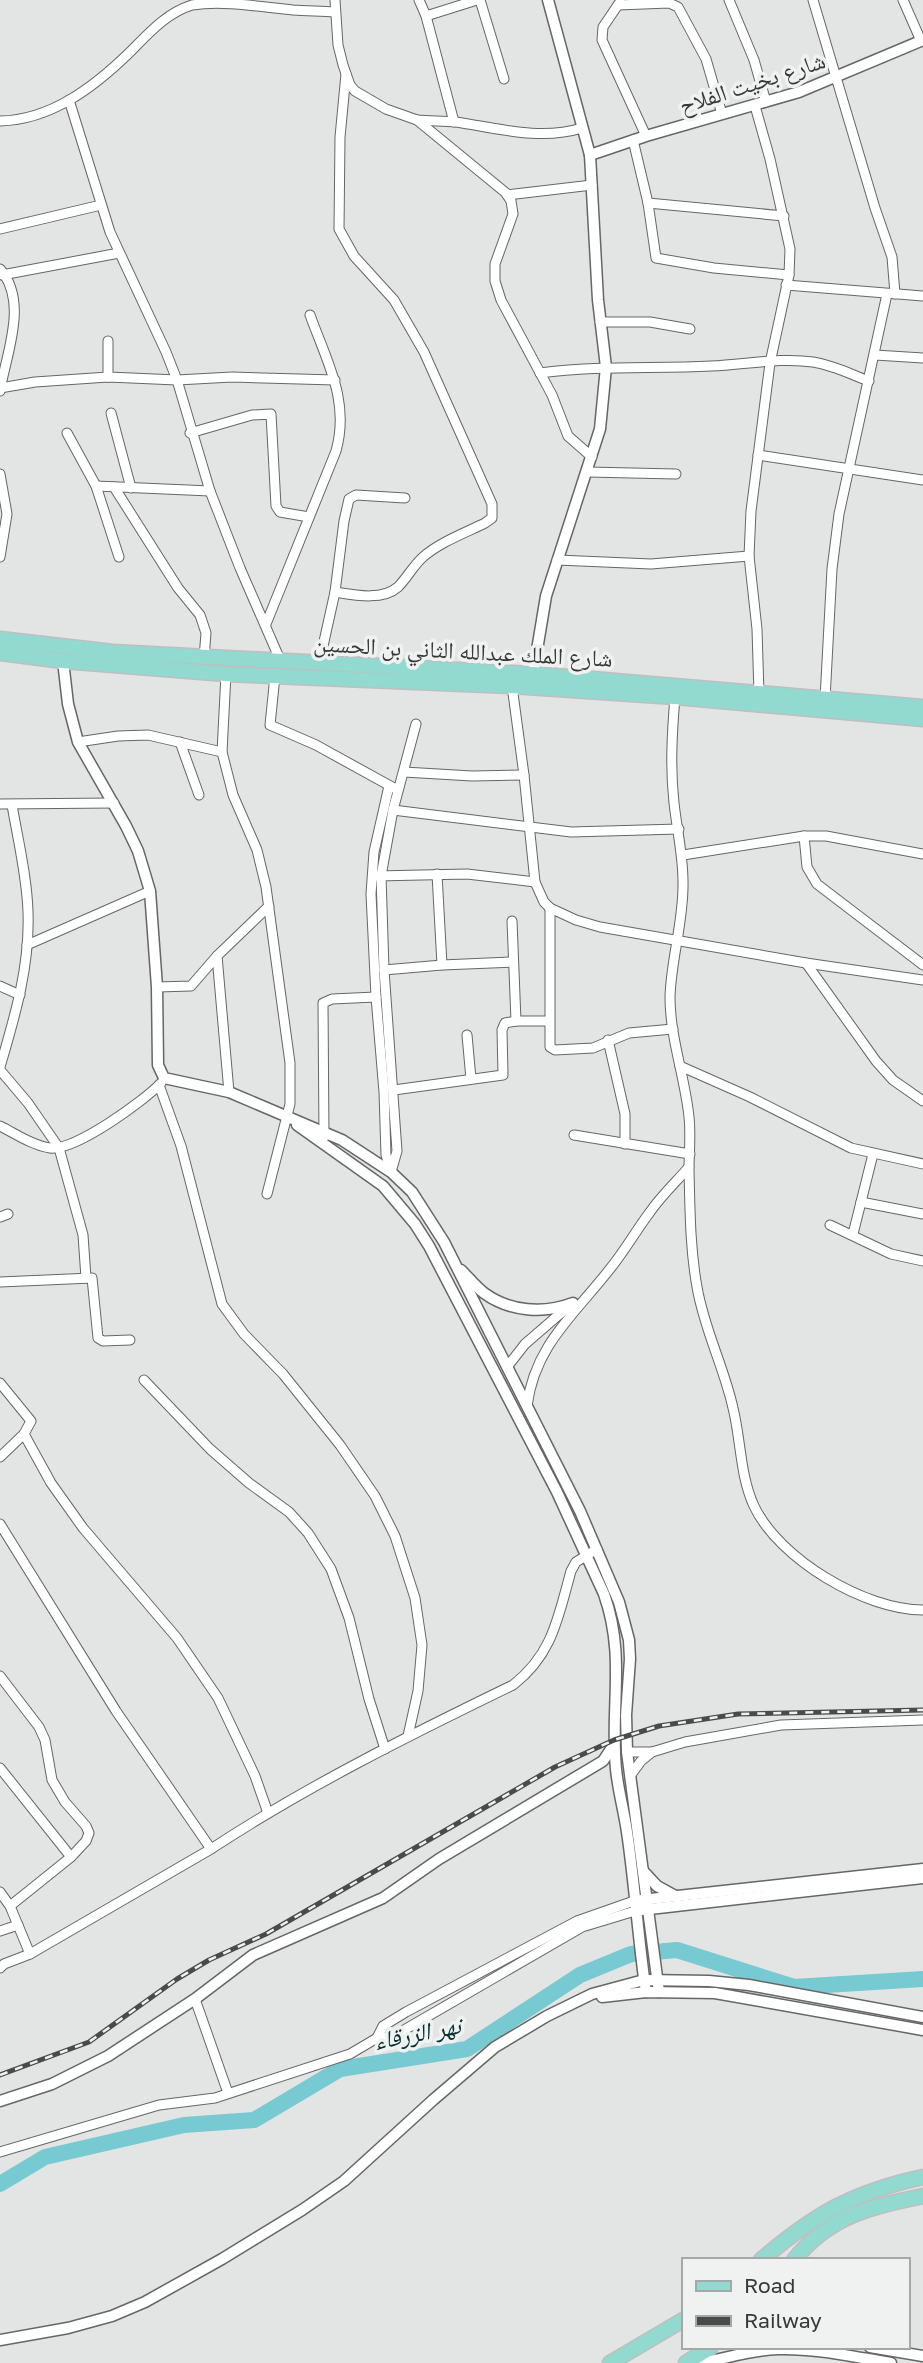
<svg xmlns="http://www.w3.org/2000/svg" width="923" height="2363" font-family="'Golos Text','Noto Naskh Arabic',sans-serif">
  <style>
    .lines { fill: none; stroke-linecap: round; stroke-linejoin: round }
    .river { stroke: #77cad1; stroke-width: 16 }
    .minor-casing { stroke: #646766; stroke-width: 11 }
    .tertiary-casing { stroke: #646766; stroke-width: 13 }
    .primary-casing { stroke: #bfbfbf; stroke-width: 17 }
    .minor { stroke: #fff; stroke-width: 9 }
    .tertiary { stroke: #fff; stroke-width: 10 }
    .primary { stroke: #92d9d0; stroke-width: 14 }
    .rail-casing { stroke: #494b4a; stroke-width: 5 }
    .rail { stroke: #eff2f0; stroke-width: 2.5; stroke-dasharray: 8; stroke-linecap: butt }
    .labels { text-anchor: middle; dominant-baseline: central; stroke-width: 7; stroke-linejoin: round; paint-order: stroke }
    .street-label { font-size: 23px; fill: #373837; stroke: #eff2f0 }
    .water-label { font-size: 24px; font-style: italic; fill: #053033; stroke: #eff2f0 }
  </style>
  <rect width="100%" height="100%" fill="#e2e5e3"/>
  <g class="lines">
    <path class="river" d="M0,2184L45,2157L184,2125L254,2120L340,2069L467,2049L580,1975L631,1954L677,1950L794,1987L923,1979"/>
    <g class="minor-casing">
      <g id="minor">
        <path d="M335,0L338,45L343,65L350,85L355,91L386,109L417,120L506,193L511,201L513,214L495,264V281L501,300L552,395L568,436L592,457"/>
        <path d="M419,0L426,16L454,122"/>
        <path d="M480,0L504,79"/>
        <path d="M729,0L754,60L766,102"/>
        <path d="M813,0L875,208L892,257L895,294"/>
        <path d="M903,0L921,41"/>
        <path d="M620,2L603,27L602,40L646,136"/>
        <path d="M618,5L669,3L678,7L706,59L722,114"/>
        <path d="M426,16L477,0"/>
        <path d="M69,100L110,232L166,352L177,380L210,491L240,568L281,662"/>
        <path d="M755,106L770,159L790,249L789,275L770,363L751,511L749,556L757,629L759,694"/>
        <path d="M417,120C430,121 443,121 456,122C497,128 540,141 582,128"/>
        <path d="M0,121C51,120 94,87 129,53C148,34 166,13 192,5C224,0 261,7 293,10C307,11 321,11 335,12"/>
        <path d="M633,140L648,203L656,258L714,268L789,275"/>
        <path d="M507,195L592,185"/>
        <path d="M648,203L784,216"/>
        <path d="M0,229L101,205"/>
        <path d="M0,269C29,302 6,354 0,391"/>
        <path d="M2,275L119,253"/>
        <path d="M786,285L923,296"/>
        <path d="M600,322H650L690,329"/>
        <path d="M875,355L923,358"/>
        <path d="M540,373C597,365 654,369 711,366C744,365 780,357 813,362C833,365 850,374 869,381"/>
        <path d="M108,377V341"/>
        <path d="M0,388L35,382L108,377L177,380L232,377L335,380"/>
        <path d="M111,413L131,488"/>
        <path d="M67,433L96,486L119,557"/>
        <path d="M190,433L252,415L271,414L276,506L280,512L309,517"/>
        <path d="M758,455L923,480"/>
        <path d="M588,472L676,474"/>
        <path d="M0,474L7,514L0,557"/>
        <path d="M96,486L210,491"/>
        <path d="M114,487L178,588L200,615L206,633L204,658"/>
        <path d="M557,560L651,564L749,556"/>
        <path d="M335,592C354,595 382,601 398,587C407,578 413,566 423,557C440,542 465,533 485,523L492,518V504L424,352L394,300L354,256L339,229L340,137L346,74"/>
        <path d="M266,624L336,451C350,401 327,362 310,315"/>
        <path d="M319,664L335,592L344,521L349,499L356,495L405,498"/>
        <path d="M226,674L222,752L233,795L257,850L266,887L290,1063V1104L267,1194"/>
        <path d="M275,676L270,725L316,745L394,788"/>
        <path d="M512,686L524,775L535,882L544,902L550,908L576,920L600,927L806,963L923,980"/>
        <path d="M675,697C672,733 670,767 674,803C677,830 683,855 683,882C684,920 671,959 670,997C670,1038 685,1077 689,1117C691,1135 689,1153 689,1170C690,1209 690,1248 697,1287C704,1329 724,1367 733,1408C741,1440 740,1476 754,1506C779,1559 865,1610 923,1610"/>
        <path d="M825,699L832,569L839,514L887,294"/>
        <path d="M78,742L118,736L148,735L222,752"/>
        <path d="M180,742L199,795"/>
        <path d="M404,772L472,776L524,775"/>
        <path d="M389,786L374,852L371,894L376,997L384,1092L386,1155L391,1172"/>
        <path d="M0,804L114,803"/>
        <path d="M393,810L571,832L679,829"/>
        <path d="M804,836L807,867L817,884L923,965"/>
        <path d="M683,855L804,836H826L923,854"/>
        <path d="M437,874L442,965"/>
        <path d="M376,876L467,874L535,882"/>
        <path d="M550,908V1047L555,1050L593,1048L629,1033L673,1029"/>
        <path d="M27,945L150,891"/>
        <path d="M217,956L229,1092"/>
        <path d="M806,963L876,1061L893,1080L923,1101"/>
        <path d="M384,970L442,965L513,962"/>
        <path d="M0,986L20,995"/>
        <path d="M157,987L191,986L217,956L269,906"/>
        <path d="M516,1021H549"/>
        <path d="M467,1035L471,1079"/>
        <path d="M608,1040L625,1114V1144"/>
        <path d="M680,1066L750,1097L851,1148L923,1164"/>
        <path d="M0,1067C15,1016 30,966 28,912C27,877 18,840 12,805"/>
        <path d="M0,1070L28,1103L59,1148L83,1235L86,1278"/>
        <path d="M159,1085L181,1146L222,1304L244,1334L283,1374L340,1445L375,1496L395,1536L415,1598L422,1645L418,1691L408,1736"/>
        <path d="M394,1090L503,1075L502,1030L505,1023L516,1021L512,921"/>
        <path d="M0,1126C16,1134 32,1145 50,1148C75,1151 144,1101 161,1083"/>
        <path d="M574,1135L690,1154"/>
        <path d="M324,1137L323,1003L332,999L376,997"/>
        <path d="M391,1172L397,1151L384,970L381,876L393,810L416,724"/>
        <path d="M861,1202L923,1214"/>
        <path d="M0,1217L8,1214"/>
        <path d="M830,1225L891,1254L923,1261"/>
        <path d="M853,1234L873,1154"/>
        <path d="M0,1282L92,1278L98,1338L103,1341L130,1340"/>
        <path d="M507,1367L525,1344L569,1306"/>
        <path d="M144,1380L210,1449L249,1483L289,1512L308,1533L331,1569L349,1618L369,1699L385,1749"/>
        <path d="M0,1383L31,1421L24,1434L0,1457"/>
        <path d="M527,1406C535,1342 580,1310 616,1261C628,1245 638,1228 650,1212C661,1196 676,1182 689,1167"/>
        <path d="M24,1434L51,1483L83,1528L177,1638L218,1698L255,1776L268,1813"/>
        <path d="M0,1524L116,1711L211,1849C307,1786 410,1735 513,1685C553,1654 558,1617 571,1571L576,1562L597,1549"/>
        <path d="M0,1676L39,1727L45,1740L52,1780L65,1802L86,1826L89,1833L86,1841L71,1857L10,1906"/>
        <path d="M627,1752H652L685,1742L781,1725L923,1720"/>
        <path d="M0,1768L71,1857"/>
        <path d="M630,1776L641,1761L652,1752"/>
        <path d="M0,1892L10,1906L30,1954"/>
        <path d="M0,1931L18,1925"/>
        <path d="M0,1968L4,1964L30,1954L211,1849"/>
        <path d="M195,1999L228,2093"/>
        <path d="M377,2038L383,2026L406,2012L577,1921L634,1901"/>
        <path d="M0,2152L159,2105L215,2098L350,2054L377,2038L392,2037L582,1927L635,1911"/>
      </g>
    </g>
    <g class="tertiary-casing">
      <g id="tertiary">
        <path d="M590,155L646,136L799,92L923,40"/>
        <path d="M63,661L68,704L78,742L126,826L138,851L150,891L157,987L158,1065L164,1078L229,1092L342,1140L391,1172L412,1192L444,1242L580,1511L619,1602L629,1640L630,1659L626,1715L627,1752L659,1992"/>
        <path d="M533,674L546,596L600,429L606,367L598,300L590,155L548,0"/>
        <path d="M297,1125L383,1186L415,1224L429,1246L557,1492L604,1594C626,1656 610,1707 616,1769C618,1790 624,1811 627,1832C635,1885 638,1939 646,1992"/>
        <path d="M461,1270C468,1277 476,1287 484,1293C510,1312 544,1314 573,1303"/>
        <path d="M644,1872L657,1886L677,1897"/>
        <path d="M641,1900L923,1869"/>
        <path d="M641,1910L923,1878"/>
        <path d="M602,1997L646,1992L715,1993L923,2030"/>
        <path d="M0,2101L52,2084L108,2056L195,1999L253,1955L383,1898L439,1859L603,1761L613,1746"/>
        <path d="M0,2340L68,2328L112,2316L145,2302L222,2259L302,2210L344,2181L433,2100L495,2047L547,2016L592,1994L644,1980L709,1981L749,1985L923,2017"/>
        <path d="M870,2347L923,2356"/>
        <path d="M703,2363C728,2357 753,2350 778,2349C816,2348 854,2357 891,2363"/>
      </g>
    </g>
    <g class="primary-casing">
      <g id="primary">
        <path d="M0,639L113,652L533,674L923,707"/>
        <path d="M0,653L63,661L226,674L512,686L675,697L923,719"/>
        <path d="M761,2260C815,2214 853,2192 923,2177"/>
        <path d="M794,2260C829,2216 870,2207 923,2196"/>
        <path d="M610,2363L683,2320"/>
        <path d="M686,2363L711,2347"/>
      </g>
    </g>
    <use href="#minor" class="minor"/>
    <use href="#tertiary" class="tertiary"/>
    <use href="#primary" class="primary"/>
    <g class="rail-casing">
      <path id="rail" d="M0,2075L89,2042L177,1979L209,1960L266,1934L555,1767L614,1740L659,1726L738,1714L923,1710"/>
    </g>
    <use href="#rail" class="rail"/>
  </g>
  <g class="labels">
    <g class="street-label">
      <text transform="translate(752 82) rotate(-18)">شارع بخيت الفلاح</text>
      <text transform="translate(463 650) rotate(3)">شارع الملك عبدالله الثاني بن الحسين</text>
    </g>
    <g class="water-label">
      <text transform="translate(417 2032) rotate(-11)">نهر الزرقاء</text>
    </g>
  </g>
  <rect x="682" y="2258" width="228" height="91" fill="#eff2f0" stroke="#a5a8a6" stroke-width="2"/>
  <rect x="696" y="2281" width="35" height="10" fill="#92d9d0" stroke="#a5a8a6" stroke-width="2"/>
  <text x="744" y="2293" font-size="21" fill="#373837">Road</text>
  <rect x="696" y="2316" width="35" height="10" fill="#494b4a" stroke="#a5a8a6" stroke-width="2"/>
  <text x="744" y="2328" font-size="21" fill="#373837">Railway</text>
</svg>
